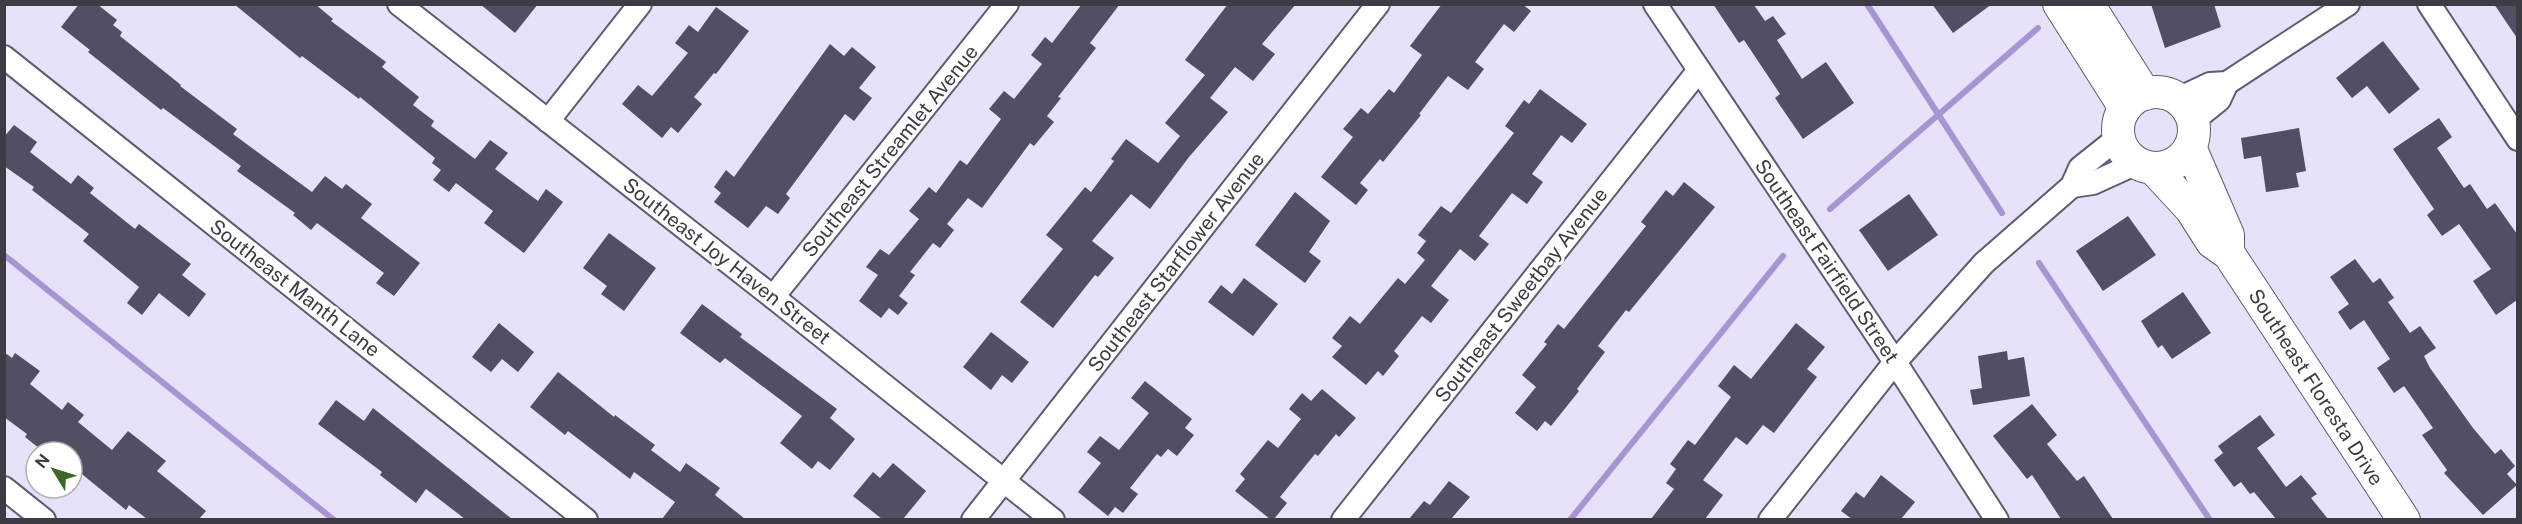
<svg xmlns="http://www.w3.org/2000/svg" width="2522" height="524" font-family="'Public Sans',sans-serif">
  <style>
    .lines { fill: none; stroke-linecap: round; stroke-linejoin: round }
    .stream { stroke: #a795d2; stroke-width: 6 }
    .building { fill: #534e61 }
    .street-casing { stroke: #615b6f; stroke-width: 26 }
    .secondary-casing { stroke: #615b6f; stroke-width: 34 }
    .street { stroke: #fff; stroke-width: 22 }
    .secondary { stroke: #fff; stroke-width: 32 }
    .labels { text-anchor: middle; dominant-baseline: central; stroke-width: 6; stroke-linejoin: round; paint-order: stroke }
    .street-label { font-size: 20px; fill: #3d3b44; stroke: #fff }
  </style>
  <rect width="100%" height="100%" fill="#e7e1f9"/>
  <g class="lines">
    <g class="stream">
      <path d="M1867,4L2002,213"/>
      <path d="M1830,209L2038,28"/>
      <path d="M4,255L334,520"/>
      <path d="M2039,263L2210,520"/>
      <path d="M1570,520L1783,256"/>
    </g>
  </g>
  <g class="building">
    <path d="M79,4H97L117,20L113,25L122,32L120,36L181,85L180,86L237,129L233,134L312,192L325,176L342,189L346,184L372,204L361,218L420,263L394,296L376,283L384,273L317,223L311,230L293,215L295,213L237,171L241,166L163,108L161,110L88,52L90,50L61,27Z"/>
    <path d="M234,4H315L333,19L331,21L386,62L382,67L419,97L413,105L434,121L431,126L475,159L490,140L508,153L495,169L538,201L546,189L563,202L524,253L484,223L493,211L456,183L449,192L433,180L441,170L432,163L435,158L360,97L359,99L302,56L300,58Z"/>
    <path d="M480,4H538L515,33Z"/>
    <path d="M1082,4H1120L1090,43L1096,48L1058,97L1061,98L1047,116L1054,122L1034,146L1030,143L982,208L968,198L947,224L954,230L940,248L933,243L910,272L915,275L899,296L908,303L898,315L889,308L881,318L859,301L878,275L866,267L880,249L889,255L919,219L909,211L929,187L936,193L960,160L967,165L1001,119L989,109L1004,91L1014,99L1042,64L1031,55L1045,37L1052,43Z"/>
    <path d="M1228,4H1296L1262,44L1275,54L1253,81L1235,67L1210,98L1228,112L1189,157L1150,209L1131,194L1092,241L1114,258L1098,277L1095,275L1053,328L1020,302L1063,249L1046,235L1085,187L1091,192L1114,161L1111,159L1126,139L1158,163L1180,136L1165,123L1205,75L1185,60Z"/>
    <path d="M1442,4H1522L1531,11L1514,32L1504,24L1475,62L1484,69L1468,90L1448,76L1419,114L1421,115L1383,162L1380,159L1360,183L1368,190L1356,205L1321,177L1353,137L1343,129L1361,108L1368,114L1389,89L1394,93L1422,55L1410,46Z"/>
    <path d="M1713,4L1754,5L1765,21L1773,16L1786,34L1777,40L1802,79L1826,62L1854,103L1803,139L1775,98L1780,94L1744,40L1739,43Z"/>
    <path d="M1932,4H1992L1953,33Z"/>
    <path d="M2151,4H2214L2221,27L2165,48Z"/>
    <path d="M2494,4H2517V38Z"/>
    <path d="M716,7L749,31L716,74L714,73L694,97L702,104L678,133L671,127L662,138L622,104L638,85L652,96L688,53L675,43L689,25L698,32Z"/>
    <path d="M2383,41L2420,89L2389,114L2367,86L2352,98L2336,78Z"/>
    <path d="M830,44L844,56L852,47L876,67L859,88L872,98L854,121L845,114L786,194L790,198L778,214L766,206L748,228L714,202L721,193L714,187L726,170L734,177Z"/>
    <path d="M1540,89L1587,124L1572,143L1561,135L1532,174L1543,182L1527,204L1512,193L1479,236L1489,244L1475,261L1460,249L1431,286L1449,300L1431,323L1422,316L1394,351L1399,356L1383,376L1378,371L1366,385L1332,357L1342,346L1332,338L1350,316L1360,324L1398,278L1405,284L1425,260L1417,253L1426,241L1418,235L1441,206L1451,213L1514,133L1505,126L1524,100L1529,104Z"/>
    <path d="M2439,118L2452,137L2437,148L2464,188L2470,184L2487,209L2495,203L2517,234V300L2496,315L2473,281L2491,269L2459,224L2442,236L2427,215L2434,209L2393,149Z"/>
    <path d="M14,125L37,142L30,152L71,184L78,175L94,188L90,193L135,229L139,224L191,264L182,275L206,294L189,317L159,293L142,315L127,303L139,287L83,241L89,234L32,190L34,187L4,166V137Z"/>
    <path d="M2299,128L2306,171L2296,173L2299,187L2266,192L2261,156L2244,159L2241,138Z"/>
    <path d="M1684,182L1715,207L1629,312L1626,310L1598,346L1605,352L1577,389L1579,391L1551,426L1545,421L1537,431L1515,413L1536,387L1522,375L1547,344L1544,342L1558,324L1564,329L1646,226L1641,222L1666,190L1673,196Z"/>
    <path d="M1295,192L1330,221L1309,252L1321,261L1305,283L1255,245Z"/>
    <path d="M1909,194L1938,235L1888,271L1859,230Z"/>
    <path d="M2128,216L2156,255L2103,291L2076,251Z"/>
    <path d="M609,233L656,268L624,311L601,294L607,286L583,268Z"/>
    <path d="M2355,259L2373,283L2380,278L2394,298L2388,302L2410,333L2420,326L2436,348L2424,356L2430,368L2473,428L2495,454L2501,449L2515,466L2507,474L2517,485L2483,515L2444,473L2447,470L2422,435L2433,428L2404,386L2394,393L2377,368L2390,359L2364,320L2350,330L2338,312L2349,304L2330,277Z"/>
    <path d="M1244,278L1278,304L1253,336L1208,302L1221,285L1232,294Z"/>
    <path d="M2183,292L2211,333L2172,359L2162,345L2158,348L2141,321Z"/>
    <path d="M702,304L742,334L740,337L837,409L830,418L855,439L830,470L818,461L812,469L780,443L802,416L725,358L720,363L680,333Z"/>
    <path d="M499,323L534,352L518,372L502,359L491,372L472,357Z"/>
    <path d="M1796,323L1825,347L1807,369L1817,377L1774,433L1763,425L1747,445L1736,437L1703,480L1723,495L1705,519H1651L1674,489L1666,483L1676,469L1670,464L1688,440L1695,445L1731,397L1718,386L1734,365L1751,379Z"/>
    <path d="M991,332L1029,362L1012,383L1002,375L991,390L963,367Z"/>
    <path d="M2007,351L2008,360L2024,357L2030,396L1973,405L1970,390L1982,388L1978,356Z"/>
    <path d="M4,352L12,358L15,353L40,371L30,384L62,410L68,402L84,415L78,422L112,450L128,431L166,461L157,471L206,511L199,519H147L129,505L126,510L72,466V452H44L25,437L27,434L4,417Z"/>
    <path d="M558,372L614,417L615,415L655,445L651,450L680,472L686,463L720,488L715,495L745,519H662L675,502L634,472L630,479L568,431L565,435L530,407Z"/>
    <path d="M1145,381L1192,419L1185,428L1194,435L1177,456L1168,449L1161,457L1157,454L1130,488L1138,494L1123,513L1115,507L1108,516L1078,492L1101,463L1087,452L1100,436L1119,450L1149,413L1131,398Z"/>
    <path d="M1322,389L1356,418L1339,437L1336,434L1318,456L1315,454L1280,497L1287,503L1274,519H1270L1235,491L1245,479L1240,474L1268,440L1278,448L1301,419L1289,409L1302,393L1311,401Z"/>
    <path d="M336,400L364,421L373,408L512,519H465L426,489L416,503L380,475L382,472L318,424Z"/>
    <path d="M2032,404L2057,435L2047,444L2077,481L2084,476L2113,519H2061L2032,475L2027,479L1993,436Z"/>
    <path d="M2260,415L2275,435L2257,448L2286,487L2301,475L2317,494L2311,498L2328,519H2276L2254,492L2250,494L2241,482L2234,487L2214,460L2223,453L2218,446Z"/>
    <path d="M893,463L926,491L903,519H882L853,496L873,472L880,478Z"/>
    <path d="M1881,475L1915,502L1901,519H1852L1841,511L1856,492L1864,498Z"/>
    <path d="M1449,481L1470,497L1451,519H1409L1424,501L1430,505Z"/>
  </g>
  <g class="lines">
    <g class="street-casing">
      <g id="street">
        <path d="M399,4L773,297L1053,520"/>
        <path d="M1655,4L1895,362L1997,520"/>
        <path d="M2429,4L2518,139"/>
        <path d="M4,57L586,520"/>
        <path d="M2178,99L2210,84L2227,83L2348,4"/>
        <path d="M548,121L640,4"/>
        <path d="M2193,121L2219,100L2227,83"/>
        <path d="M2072,186L2093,183L2137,163"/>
        <path d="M773,297L1007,4"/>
        <path d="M4,488L44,520"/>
        <path d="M973,520L1378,4"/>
        <path d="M1343,520L1699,70"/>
        <path d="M1770,520L1895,362L1984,263L2072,186L2080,168L2119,137"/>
      </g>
    </g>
    <g class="secondary-casing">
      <g id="secondary">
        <path d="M2059,4L2125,108"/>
        <path d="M2088,4L2145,94"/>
        <circle cx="2156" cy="130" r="38"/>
        <path d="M2190,147L2228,235V247"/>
        <path d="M2153,168L2191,209L2212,242L2229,254L2404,520"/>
      </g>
    </g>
    <use href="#street" class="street"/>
    <use href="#secondary" class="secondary"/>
  </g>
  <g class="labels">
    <g class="street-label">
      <text transform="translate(890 151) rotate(-51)">Southeast Streamlet Avenue</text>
      <text transform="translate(727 261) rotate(38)">Southeast Joy Haven Street</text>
      <text transform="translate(1827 261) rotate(56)">Southeast Fairfield Street</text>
      <text transform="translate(1176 262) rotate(-52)">Southeast Starflower Avenue</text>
      <text transform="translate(295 288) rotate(38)">Southeast Manth Lane</text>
      <text transform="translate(1521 295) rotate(-52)">Southeast Sweetbay Avenue</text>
      <text transform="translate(2316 387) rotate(57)">Southeast Floresta Drive</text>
    </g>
  </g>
  <rect width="2522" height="524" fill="none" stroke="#3d3b44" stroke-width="12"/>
  <g transform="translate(54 470) rotate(308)"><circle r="28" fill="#ffffff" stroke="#b1b1b4" stroke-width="1.5"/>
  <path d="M0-4.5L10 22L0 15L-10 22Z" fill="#406926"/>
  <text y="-9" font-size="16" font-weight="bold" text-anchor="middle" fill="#3d3b44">N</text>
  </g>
</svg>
